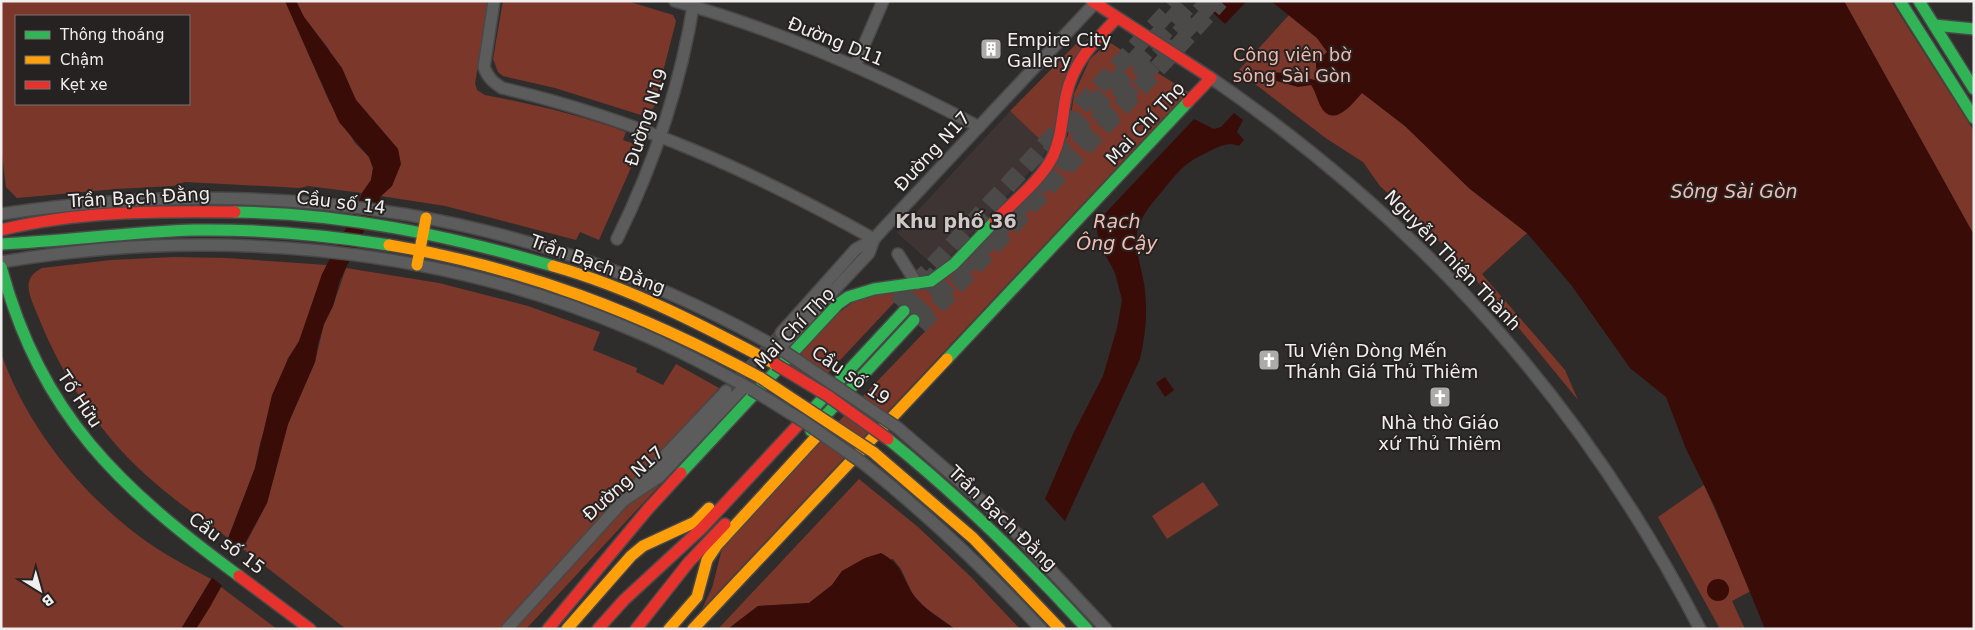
<svg xmlns="http://www.w3.org/2000/svg" width="1975" height="630" font-family="'DejaVu Sans',sans-serif">
  <style>
    .built { fill: #3e3433 }
    .green { fill: #7c372b; fill-rule: evenodd }
    .water { fill: #390c08 }
    .pier { fill: #2f2c2c }
    .lines { fill: none; stroke-linecap: round; stroke-linejoin: round }
    .street-tunnel { stroke: #4c4949; stroke-width: 11; stroke-dasharray: 11 5.5; stroke-linecap: butt }
    .primary-tunnel { stroke: #4c4949; stroke-width: 18; stroke-dasharray: 18 9; stroke-linecap: butt }
    .highway-tunnel { stroke: #4c4949; stroke-width: 20; stroke-dasharray: 20 10; stroke-linecap: butt }
    .street-casing { stroke: #494848; stroke-width: 14 }
    .fast-casing { stroke: #494848; stroke-width: 14 }
    .slow-casing { stroke: #494848; stroke-width: 14 }
    .jam-casing { stroke: #494848; stroke-width: 14 }
    .street { stroke: #5d5c5c; stroke-width: 11 }
    .fast { stroke: #30b455; stroke-width: 11 }
    .slow { stroke: #ff9f0a; stroke-width: 11 }
    .jam { stroke: #e5322d; stroke-width: 11 }
    .street-bridge-casing { stroke: #494848; stroke-width: 14; stroke-linecap: butt }
    .slow-bridge-casing { stroke: #494848; stroke-width: 14; stroke-linecap: butt }
    .jam-bridge-casing { stroke: #494848; stroke-width: 14; stroke-linecap: butt }
    .street-bridge { stroke: #5d5c5c; stroke-width: 11 }
    .slow-bridge { stroke: #ff9f0a; stroke-width: 11 }
    .jam-bridge { stroke: #e5322d; stroke-width: 11 }
    .labels { text-anchor: middle; dominant-baseline: central; stroke-width: 4; stroke-linejoin: round; paint-order: stroke }
    .poi-label { font-size: 18px; fill: #f1eeee; stroke: #262221; text-anchor: start }
    .street-label { font-size: 18px; fill: #f1eeee; stroke: #262221 }
    .park-label { font-size: 18px; fill: #eeb9ae; stroke: #262221 }
    .water-label { font-size: 19px; font-style: italic; fill: #f2bdb2; stroke: #262221 }
    .neighbourhood-label { font-size: 19px; font-weight: bold; fill: #cec8c7; stroke: #262221 }
  </style>
  <rect width="100%" height="100%" fill="#2f2c2c"/>
  <path class="built" d="M1010,111L1049,148L1037,164L938,269L897,233Z"/>
  <g class="green">
    <path d="M1,1H285L329,101L355,143L369,157L373,168L371,180L362,193L308,186L300,188L185,182L173,186L116,189L17,198L6,187L1,147ZM16,16H189V104H16Z"/>
    <path d="M296,1H489L475,83L477,90L485,95C533,104 580,115 626,132L623,140L634,144L637,154L599,240L580,232L576,240L445,206L381,196L392,186L398,149L356,100L328,48L304,17Z"/>
    <path d="M503,1H627L673,15L676,21L654,107L644,116L555,88L503,76L498,72L493,59Z"/>
    <path d="M1844,1H1891L1974,131V235Z"/>
    <path d="M1289,15L1317,38L1361,92L1405,126L1470,189L1527,233L1482,274L1565,370L1578,400L1504,310L1441,243L1380,186L1363,162L1327,139L1238,71Z"/>
    <path d="M1109,42L1188,92L702,609L712,588L724,541L935,321L904,292L813,389L789,367L833,317L864,294L934,286L1068,136L1074,94L1090,59Z"/>
    <path d="M1077,43L1083,46L1049,148L1010,111Z"/>
    <path d="M174,257L227,258L327,265L299,342L288,358L260,443L255,468L228,538C203,520 178,503 155,483C103,439 63,379 38,316C31,298 19,279 42,268L111,260Z"/>
    <path d="M346,268L439,283L528,306L600,332L593,350L637,368L636,372L663,385L676,364L719,388L502,629H346L243,549L267,503L288,424L315,362L324,324L333,306Z"/>
    <path d="M1,353C26,425 79,491 139,536C161,553 187,566 211,579L181,629H1Z"/>
    <path d="M859,479L918,527L971,577L1020,629H955L926,608L913,595L901,569L893,559L842,571L832,585L809,603L758,606L728,629H718Z"/>
    <path d="M1203,482L1219,505L1167,539L1152,516Z"/>
    <path d="M653,484L660,485L526,629H510L625,503Z"/>
    <path d="M1704,485L1751,591L1732,601L1745,629H1720L1658,517Z"/>
    <path d="M221,587L277,629H196Z"/>
  </g>
  <g class="water">
    <path d="M285,1H296L304,17L342,68L356,100L398,149L401,164L392,186L381,196L340,280L333,306L324,324L318,344L315,362L288,424L267,503L210,607L196,629H181L215,573L255,468L272,395L288,359L299,341L322,274L357,207L362,193L371,180L373,168L369,157L339,122Z"/>
    <path d="M1200,1H1247L1225,24Z"/>
    <path d="M1271,1H1844L1974,235V629H1765L1715,507L1686,449L1666,397L1630,368L1572,286L1527,233L1470,189L1405,126L1362,93C1353,103 1334,129 1321,107C1317,100 1316,92 1311,85L1298,87L1273,80L1272,73C1280,70 1312,79 1322,82L1323,79L1316,68V62L1327,52L1317,38Z"/>
    <path d="M1234,113L1243,120L1237,132L1244,140L1239,146C1225,140 1213,150 1200,156C1185,163 1175,175 1164,189C1154,201 1139,217 1137,234C1135,251 1141,267 1144,283C1148,310 1146,333 1140,359L1065,521L1045,499L1073,434L1103,376L1117,328L1122,300L1115,273L1099,243L1096,223L1194,119L1214,129L1221,127Z"/>
    <path d="M1165,377L1174,390L1165,397L1156,383Z"/>
    <path d="M881,553C903,565 901,576 913,594C923,609 941,619 955,629H728L758,606L809,603L832,585L842,571L865,558Z"/>
    <circle cx="1718" cy="590" r="11"/>
  </g>
  <path class="pier" d="M225,538L244,552L224,587L210,576Z"/>
  <g class="lines">
    <path class="street-tunnel" d="M726,391L781,333"/>
    <g class="primary-tunnel">
      <path d="M897,305L1178,1"/>
      <path d="M919,326L1220,1"/>
    </g>
    <g class="highway-tunnel">
      <path d="M1050,154L1191,1"/>
      <path d="M904,311L941,270"/>
      <path d="M914,320L1211,1"/>
    </g>
    <g class="street-casing">
      <g id="street">
        <path d="M494,1L484,67C488,78 493,82 502,88C636,119 754,172 874,239"/>
        <path d="M675,1C781,31 882,75 979,127"/>
        <path d="M855,66L883,1"/>
        <path d="M1211,78C1421,222 1583,402 1700,629"/>
        <path d="M1,214C281,173 538,210 785,352"/>
        <path d="M617,239C654,164 681,84 694,1"/>
        <path d="M898,254L917,284"/>
        <path d="M1,262C212,227 435,245 632,330C673,347 712,368 751,389"/>
        <path d="M781,333L856,249L874,239"/>
        <path d="M779,349L869,253L874,239L883,229L1095,3"/>
        <path d="M898,428L1002,518L1106,629"/>
        <path d="M863,463C927,514 985,569 1041,629"/>
        <path d="M634,488L726,391"/>
        <path d="M507,629L623,501L659,477L745,386"/>
      </g>
    </g>
    <g class="fast-casing">
      <g id="fast">
        <path d="M1900,1L1974,118"/>
        <path d="M1919,1L1974,89"/>
        <path d="M1934,25L1974,29"/>
        <path d="M235,212C344,213 450,236 553,266"/>
        <path d="M1,244C66,241 130,232 195,230C260,229 325,235 389,245"/>
        <path d="M1,267C42,417 119,487 239,576"/>
        <path d="M947,359L1188,102"/>
        <path d="M812,410L904,311"/>
        <path d="M811,431L914,320"/>
        <path d="M888,439C960,497 1025,561 1087,629"/>
        <path d="M681,473L838,304L848,297L874,289L931,281L954,264L995,221"/>
      </g>
    </g>
    <g class="slow-casing">
      <g id="slow">
        <path d="M389,245C523,267 643,314 761,378"/>
        <path d="M417,265L426,218"/>
        <path d="M553,266C631,288 704,326 775,364"/>
        <path d="M873,452L973,538L1060,629"/>
        <path d="M567,629L631,556L643,546L695,522L709,508"/>
        <path d="M669,629L697,597L707,560L717,545L829,423"/>
        <path d="M693,629L947,359"/>
      </g>
    </g>
    <g class="jam-casing">
      <g id="jam">
        <path d="M1092,1L1211,78L1188,102"/>
        <path d="M995,221C1013,202 1042,179 1053,156C1062,137 1062,116 1066,96C1073,62 1094,42 1117,18"/>
        <path d="M1,230C78,211 156,211 235,212"/>
        <path d="M239,576L310,629"/>
        <path d="M548,629L648,509L681,473"/>
        <path d="M598,629L624,600L702,528L812,410"/>
        <path d="M636,629L689,562L725,524"/>
      </g>
    </g>
    <use href="#street" class="street"/>
    <use href="#fast" class="fast"/>
    <use href="#slow" class="slow"/>
    <use href="#jam" class="jam"/>
    <g class="street-bridge-casing">
      <g id="street-bridge">
        <path d="M785,352L898,428"/>
        <path d="M751,389L806,423L863,463"/>
      </g>
    </g>
    <g class="slow-bridge-casing">
      <path id="slow-bridge" d="M761,378L873,452"/>
    </g>
    <g class="jam-bridge-casing">
      <path id="jam-bridge" d="M775,364L828,396L888,439"/>
    </g>
    <use href="#street-bridge" class="street-bridge"/>
    <use href="#slow-bridge" class="slow-bridge"/>
    <use href="#jam-bridge" class="jam-bridge"/>
  </g>
  <defs>
    <g id="building-square" transform="scale(1.125)"><rect x="-9" y="-9" width="18" height="18" rx="4" fill="#adaaaa" stroke="#262221"/><path d="M-4-6H4V6H1V3H-1V6H-4ZM-2.5-4.3h1.7v1.8h-1.7ZM.8-4.3h1.7v1.8H.8ZM-2.5-1h1.7V.8h-1.7ZM.8-1h1.7V.8H.8Z" fill="#fff"/></g>
    <g id="church-square" transform="scale(1.125)"><rect x="-9" y="-9" width="18" height="18" rx="4" fill="#adaaaa" stroke="#262221"/><path d="M-1.2-6h2.4v3.5h3.3v2.4h-3.3V6h-2.4V-.1h-3.3v-2.4h3.3Z" fill="#fff"/></g>
  </defs>
  <g fill-rule="evenodd">
    <use href="#building-square" x="991" y="49"/>
    <use href="#church-square" x="1269" y="360"/>
    <use href="#church-square" x="1440" y="397"/>
  </g>
  <g class="labels">
    <g class="poi-label">
      <text x="1007" y="39">Empire City<tspan x="1007" dy="21">Gallery</tspan></text>
      <text x="1285" y="350">Tu Viện Dòng Mến<tspan x="1285" dy="21">Thánh Giá Thủ Thiêm</tspan></text>
      <text x="1440" y="422" text-anchor="middle">Nhà thờ Giáo<tspan x="1440" dy="21">xứ Thủ Thiêm</tspan></text>
    </g>
    <g class="street-label">
      <text transform="translate(836 41) rotate(22)">Đường D11</text>
      <text transform="translate(646 117) rotate(-72)">Đường N19</text>
      <text transform="translate(1145 123) rotate(-47)">Mai Chí Thọ</text>
      <text transform="translate(932 151) rotate(-47)">Đường N17</text>
      <text transform="translate(139 197) rotate(-3)">Trần Bạch Đằng</text>
      <text transform="translate(341 202) rotate(7)">Cầu số 14</text>
      <text transform="translate(1453 260) rotate(46)">Nguyễn Thiện Thành</text>
      <text transform="translate(598 264) rotate(20)">Trần Bạch Đằng</text>
      <text transform="translate(794 328) rotate(-46)">Mai Chí Thọ</text>
      <text transform="translate(851 375) rotate(34)">Cầu số 19</text>
      <text transform="translate(80 399) rotate(56)">Tố Hữu</text>
      <text transform="translate(623 483) rotate(-42)">Đường N17</text>
      <text transform="translate(1003 518) rotate(44)">Trần Bạch Đằng</text>
      <text transform="translate(227 543) rotate(37)">Cầu số 15</text>
    </g>
    <g class="park-label">
      <text x="1292" y="54">Công viên bờ<tspan x="1292" dy="21">sông Sài Gòn</tspan></text>
    </g>
    <g class="water-label">
      <text x="1734" y="191">Sông Sài Gòn</text>
      <text x="1117" y="221">Rạch<tspan x="1117" dy="22">Ông Cậy</tspan></text>
    </g>
    <g class="neighbourhood-label">
      <text x="956" y="221">Khu phố 36</text>
    </g>
  </g>
  <rect width="1975" height="630" fill="none" stroke="#f1eeee" stroke-width="5"/>
  <rect x="15" y="15" width="175" height="90" fill="#262221" stroke="#777473"/>
  <rect x="25" y="31" width="25" height="8" fill="#30b455" stroke="#777473"/>
  <text x="60" y="40" font-size="15" fill="#f1eeee">Thông thoáng</text>
  <rect x="25" y="56" width="25" height="8" fill="#ff9f0a" stroke="#777473"/>
  <text x="60" y="65" font-size="15" fill="#f1eeee">Chậm</text>
  <rect x="25" y="81" width="25" height="8" fill="#e5322d" stroke="#777473"/>
  <text x="60" y="90" font-size="15" fill="#f1eeee">Kẹt xe</text>
  <g transform="translate(40 590) rotate(143)" stroke="#262221" stroke-width="4" paint-order="stroke">
  <path d="M0-4L9 19L0 12L-9 19Z" fill="#f1eeee"/>
  <text y="-8" font-size="14" font-weight="bold" text-anchor="middle" fill="#f1eeee">B</text>
  </g>
</svg>
